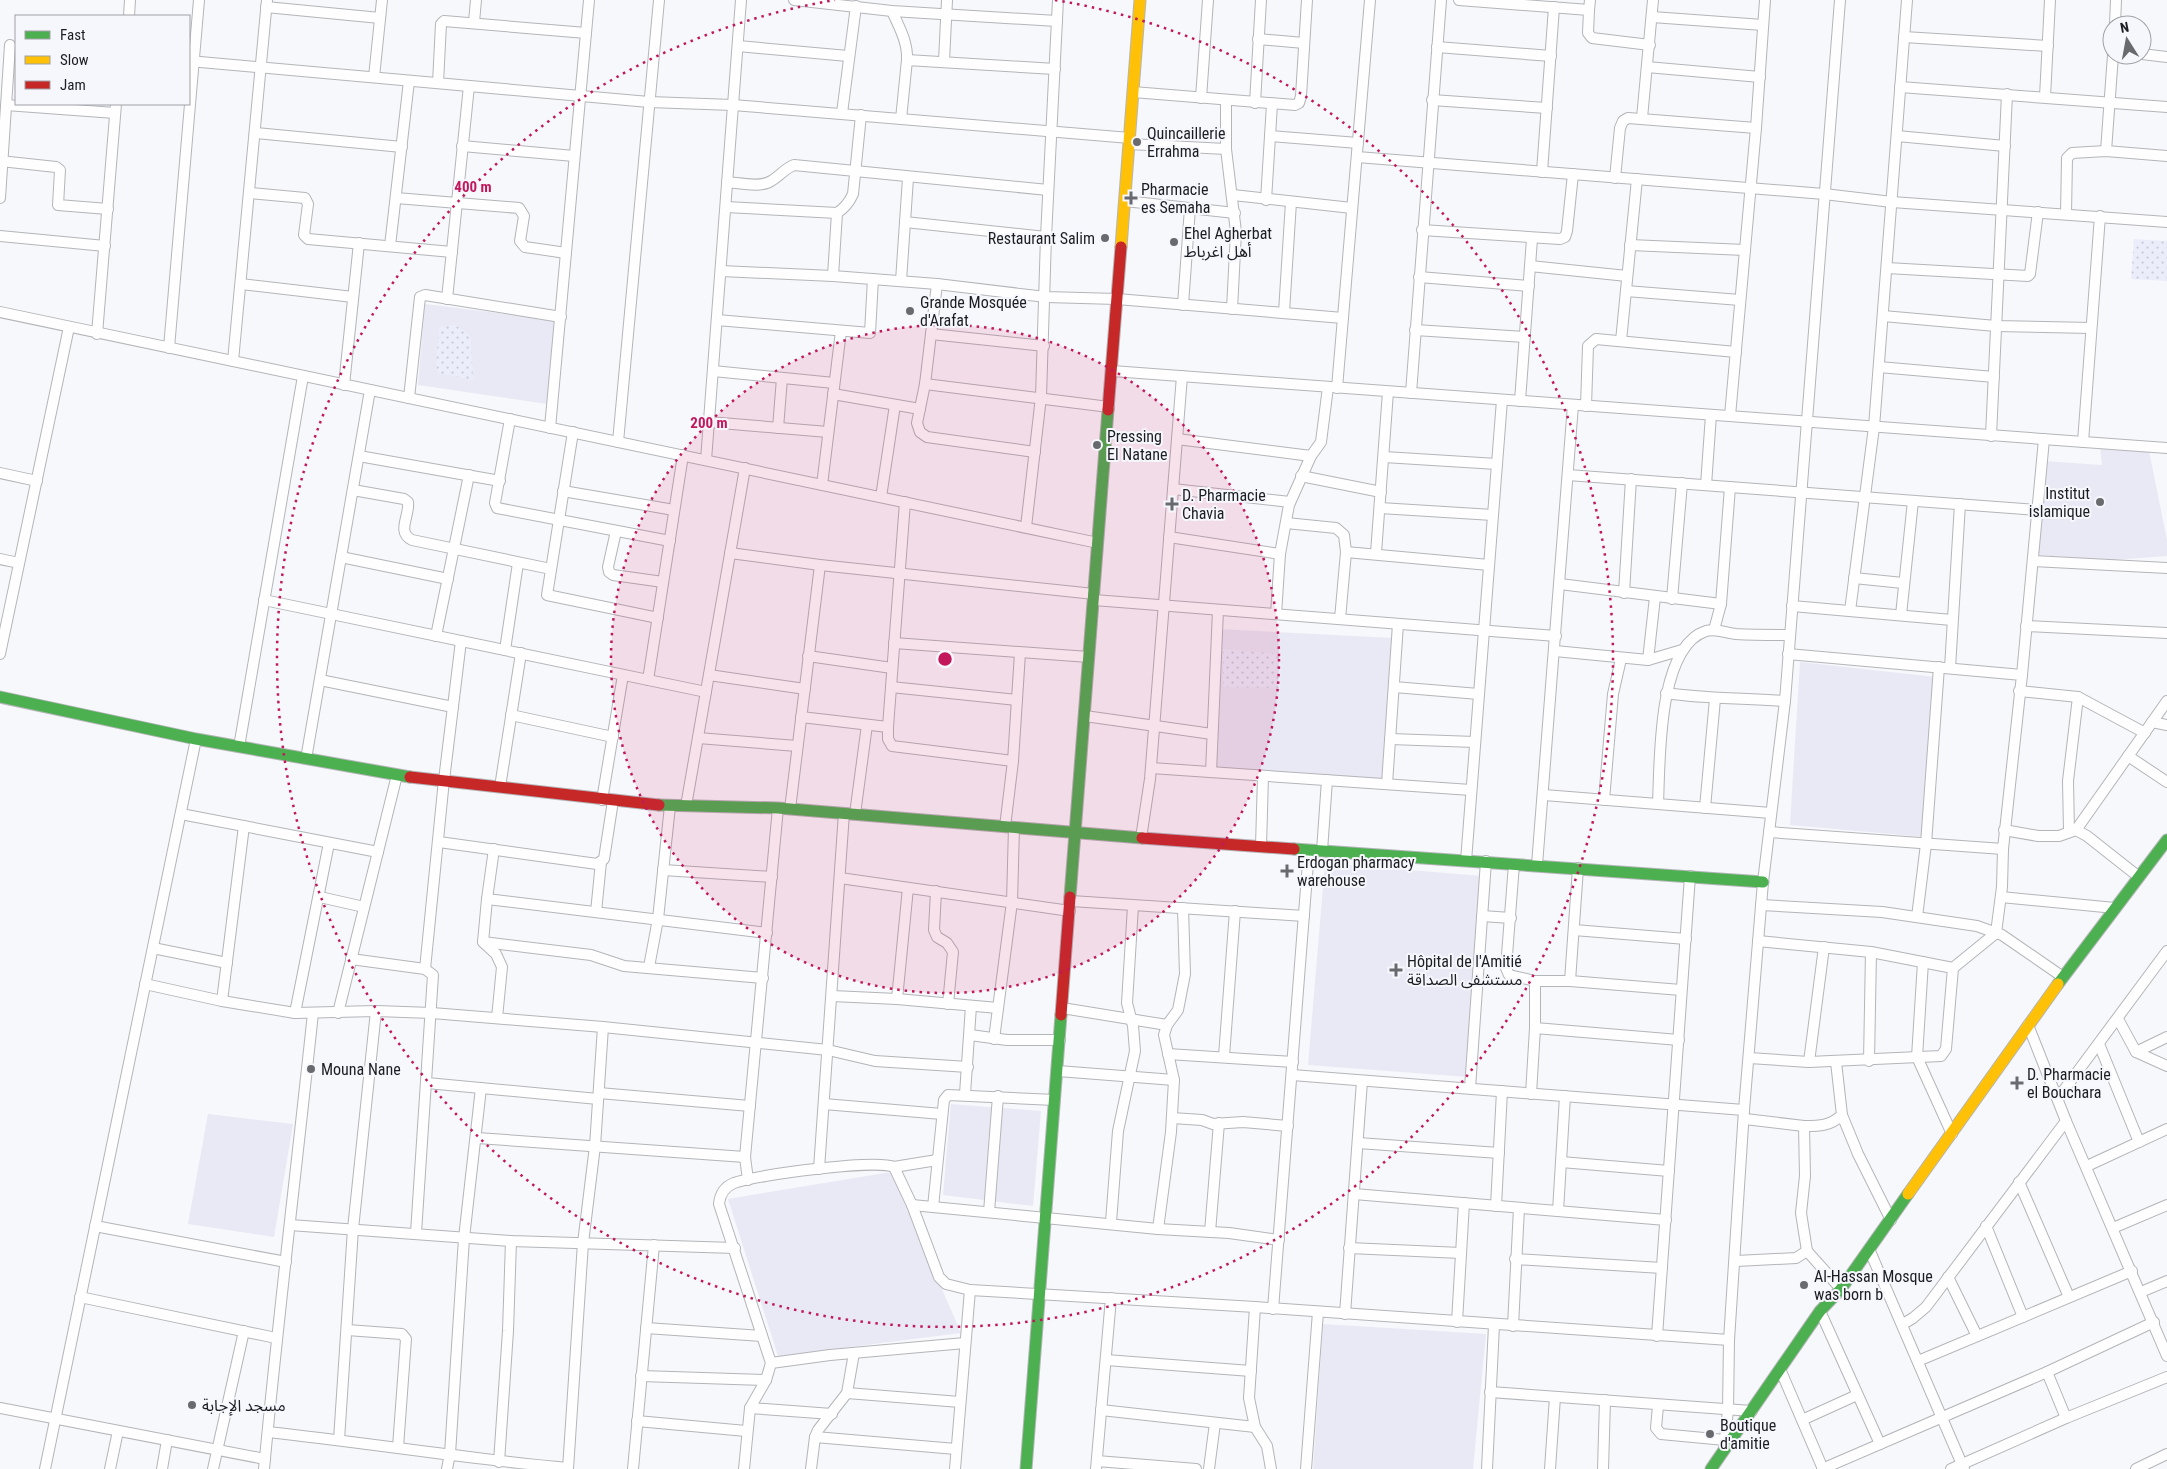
<svg xmlns="http://www.w3.org/2000/svg" width="2167" height="1469" font-family="'Roboto Condensed','Noto Sans Arabic',sans-serif">
  <style>
    .built { fill: #e8e9f4 }
    .garden { fill: url(#garden-dots) }
    .lines { fill: none; stroke-linecap: round; stroke-linejoin: round }
    .street-casing { stroke: #b4b5b8; stroke-width: 12 }
    .fast-casing { stroke: #b4b5b8; stroke-width: 13 }
    .slow-casing { stroke: #b4b5b8; stroke-width: 13 }
    .jam-casing { stroke: #b4b5b8; stroke-width: 13 }
    .street { stroke: #fefeff; stroke-width: 10 }
    .fast { stroke: #4caf50; stroke-width: 11 }
    .slow { stroke: #ffc107; stroke-width: 11 }
    .jam { stroke: #c62828; stroke-width: 11 }
    .ring { fill: none; stroke: #c2185b; stroke-width: 2.5; stroke-dasharray: 2.5 5 }
    .poi-dot { fill: #696a6e; stroke: #f6f7fd; stroke-width: 2 }
    .labels { text-anchor: middle; dominant-baseline: central; stroke-width: 4; stroke-linejoin: round; paint-order: stroke }
    .poi-label { font-size: 16px; fill: #1c1d21; stroke: #f6f7fd; text-anchor: start }
    .centre { fill: #c2185b; stroke: #f6f7fd; stroke-width: 2.5 }
    .ring-label { font-size: 15px; text-anchor: middle; font-weight: bold; fill: #c2185b; stroke: #f6f7fd; stroke-width: 4; stroke-linejoin: round; paint-order: stroke }
  </style>
  <defs>
    <pattern id="garden-dots" width="8" height="8" patternUnits="userSpaceOnUse" patternTransform="scale(1.25)"><rect width="8" height="8" fill="#ebedfb"/><path d="M2 2h.1M6 6h.1" fill="none" stroke="#c9cbd7" stroke-width="1.8" stroke-linecap="round"/></pattern>
  </defs>
  <rect width="100%" height="100%" fill="#f7f8fc"/>
  <g class="built">
    <path d="M425,304L554,320L547,404L418,385Z"/>
    <path d="M2100,447L2149,451L2167,540V556L2113,560L2037,555L2044,461L2102,465Z"/>
    <path d="M1219,629L1392,638L1385,779L1212,771Z"/>
    <path d="M1800,662L1936,677L1925,837L1790,825Z"/>
    <path d="M1325,863L1482,876L1468,1077L1308,1065Z"/>
    <path d="M951,1104L1041,1111L1033,1206L943,1195Z"/>
    <path d="M208,1114L293,1124L274,1237L188,1224Z"/>
    <path d="M891,1172L961,1333L778,1356L728,1199Z"/>
    <path d="M1323,1324L1486,1334L1473,1469H1313Z"/>
  </g>
  <g class="garden">
    <path d="M2134,239L2167,241V281L2131,279Z"/>
    <path d="M455,325L469,334L471,339L473,380L438,373L436,366L439,327Z"/>
    <path d="M1223,649L1282,654L1280,688L1223,687Z"/>
  </g>
  <g class="lines">
    <g class="street-casing">
      <g id="street">
        <path d="M794,0L892,11L1057,21"/>
        <path d="M1459,0L1589,10L1590,0"/>
        <path d="M266,7L380,18"/>
        <path d="M1589,10L1588,33L1592,38L1650,45"/>
        <path d="M892,11C899,27 908,42 907,60"/>
        <path d="M129,16L130,0"/>
        <path d="M1652,17L1763,25"/>
        <path d="M474,22L476,0"/>
        <path d="M2115,25L2116,0"/>
        <path d="M1904,37L2048,46"/>
        <path d="M1258,39L1304,43"/>
        <path d="M738,46L848,56"/>
        <path d="M1437,47L1551,56"/>
        <path d="M2142,54L2167,57"/>
        <path d="M189,61L649,102L733,105L1130,138"/>
        <path d="M944,61L947,0"/>
        <path d="M1647,67L1760,77"/>
        <path d="M374,77L382,0"/>
        <path d="M438,83L441,24L444,21L586,33"/>
        <path d="M1900,87L2167,107"/>
        <path d="M1133,92L1295,105L1299,103L1301,96L1307,0"/>
        <path d="M2045,97L2050,0"/>
        <path d="M1201,98L1208,0"/>
        <path d="M1226,100V149L1236,232L1232,309"/>
        <path d="M1432,100L1547,108"/>
        <path d="M1255,103L1261,0"/>
        <path d="M6,105L115,113"/>
        <path d="M842,113L856,6"/>
        <path d="M1642,118L1653,0"/>
        <path d="M901,119L907,60L1055,69"/>
        <path d="M256,133L402,147"/>
        <path d="M1270,136L1358,143"/>
        <path d="M1897,136L2005,146"/>
        <path d="M1129,144L1226,149"/>
        <path d="M462,146L574,156"/>
        <path d="M2106,151L2113,55"/>
        <path d="M1357,157L1824,194L1892,202L2167,222"/>
        <path d="M0,161L56,167L60,170L58,205L108,209"/>
        <path d="M1542,172L1554,7"/>
        <path d="M1615,178L1620,128L1623,121L1628,118L1756,128"/>
        <path d="M727,182C740,183 761,188 771,181C780,176 784,169 794,165L1048,190"/>
        <path d="M250,193L305,198L308,204L304,235L308,239L452,252"/>
        <path d="M1233,195L1352,208"/>
        <path d="M0,198L10,45"/>
        <path d="M396,198L519,208L524,216L520,241L525,247L566,253"/>
        <path d="M1266,200L1272,104"/>
        <path d="M1125,201L1235,213"/>
        <path d="M726,207L837,213C845,208 849,203 853,194L861,115"/>
        <path d="M837,213L833,276L937,284L1046,297L1117,299L1343,318"/>
        <path d="M2066,214L2067,158L2072,153L2106,151L2167,156"/>
        <path d="M905,222L1046,237"/>
        <path d="M1422,230L1560,239L1565,237L1567,231L1573,174"/>
        <path d="M0,236L105,246"/>
        <path d="M1630,245L1745,250"/>
        <path d="M390,246L409,81"/>
        <path d="M1530,266L1627,276"/>
        <path d="M1887,268L2028,276L2030,274L2038,212"/>
        <path d="M721,271L833,276"/>
        <path d="M1419,277L1529,286"/>
        <path d="M901,281L908,178"/>
        <path d="M241,284L353,297"/>
        <path d="M937,284L925,384L917,423L920,432L927,437L1035,452"/>
        <path d="M1626,291L1740,300"/>
        <path d="M447,299L469,86"/>
        <path d="M1183,305L1190,208"/>
        <path d="M0,312L1098,543"/>
        <path d="M1284,312L1291,202"/>
        <path d="M1883,316L1996,326L2091,328"/>
        <path d="M717,320L870,333L873,279"/>
        <path d="M1415,330L1525,337"/>
        <path d="M97,334L116,104"/>
        <path d="M931,334L1044,346"/>
        <path d="M1621,341L1637,179"/>
        <path d="M169,348L199,0"/>
        <path d="M233,361L267,0"/>
        <path d="M1879,367L1994,377"/>
        <path d="M713,371L834,383"/>
        <path d="M1112,371L2167,448"/>
        <path d="M925,384L1109,407"/>
        <path d="M344,385L359,243"/>
        <path d="M1337,388L1370,0"/>
        <path d="M1411,393L1441,0"/>
        <path d="M833,394L920,409"/>
        <path d="M409,398L420,297L425,295L561,317"/>
        <path d="M1520,401L1532,239"/>
        <path d="M1586,406L1588,346L1596,339L1736,352"/>
        <path d="M1730,416L1756,128L1765,0"/>
        <path d="M510,419L495,503L497,508L670,541"/>
        <path d="M709,422L828,432"/>
        <path d="M550,428L589,0"/>
        <path d="M778,428L782,378"/>
        <path d="M573,432L547,595L658,618"/>
        <path d="M1991,436L2007,94"/>
        <path d="M1177,439L1311,456"/>
        <path d="M618,442L659,0"/>
        <path d="M2083,442L2100,216"/>
        <path d="M359,456L500,481"/>
        <path d="M1384,457L1497,464"/>
        <path d="M706,460L741,0"/>
        <path d="M0,473L37,481"/>
        <path d="M1568,475L2037,510"/>
        <path d="M1301,476L1381,492"/>
        <path d="M822,485L841,331"/>
        <path d="M1706,485L1711,415"/>
        <path d="M1173,489L1290,502"/>
        <path d="M353,490L404,499L408,502C410,516 396,532 412,540L551,569"/>
        <path d="M563,491L674,510"/>
        <path d="M881,497L895,405"/>
        <path d="M905,502L888,727V739L892,746L1013,761"/>
        <path d="M1380,508L1493,515"/>
        <path d="M1286,523L1336,528L1344,535L1346,552"/>
        <path d="M1026,527L1041,397L1046,237L1058,0"/>
        <path d="M616,531L608,567L609,572L613,575L663,582"/>
        <path d="M1169,537L1280,554"/>
        <path d="M730,553L820,565L1094,594"/>
        <path d="M1376,553L1388,392"/>
        <path d="M341,557L448,579"/>
        <path d="M0,559L19,563"/>
        <path d="M2033,561L2167,568"/>
        <path d="M1854,578L1903,583"/>
        <path d="M1560,584L1721,604"/>
        <path d="M1624,593L1631,479"/>
        <path d="M1672,599L1682,483"/>
        <path d="M264,600L706,692"/>
        <path d="M1094,600L1556,636"/>
        <path d="M1792,606L1952,620"/>
        <path d="M1850,611L1874,427L1907,0"/>
        <path d="M1276,614L1280,554L1289,505L1311,456L1321,442L1328,387"/>
        <path d="M1901,615L1913,501"/>
        <path d="M1340,619L1346,552L1489,565"/>
        <path d="M2026,626L2167,633"/>
        <path d="M1714,630L1721,604L1730,487"/>
        <path d="M436,636L469,475"/>
        <path d="M894,643L1089,657"/>
        <path d="M505,650L518,563"/>
        <path d="M1555,651L1648,660L1682,650"/>
        <path d="M0,654L69,327"/>
        <path d="M808,656L892,668"/>
        <path d="M1648,660L1655,597"/>
        <path d="M1950,668L1960,504"/>
        <path d="M709,675L805,689"/>
        <path d="M2022,675L2044,439"/>
        <path d="M320,680L453,707"/>
        <path d="M648,680L683,455"/>
        <path d="M891,687L1017,700"/>
        <path d="M1394,687L1479,694"/>
        <path d="M2019,691L2078,697L2145,733"/>
        <path d="M1666,693C1705,699 1744,698 1785,701"/>
        <path d="M511,715L613,737"/>
        <path d="M1085,716L1212,734"/>
        <path d="M801,717L888,727"/>
        <path d="M2152,722L2167,725"/>
        <path d="M698,738L797,746"/>
        <path d="M1390,739L1475,742"/>
        <path d="M239,747L303,376"/>
        <path d="M2128,756L2167,782"/>
        <path d="M306,759L370,390"/>
        <path d="M1151,768L1471,790"/>
        <path d="M1211,772L1218,610"/>
        <path d="M1387,784L1398,624"/>
        <path d="M500,787L521,653"/>
        <path d="M1544,795L1771,813"/>
        <path d="M602,800L623,675"/>
        <path d="M1604,800L1613,694L1621,659"/>
        <path d="M1658,804C1660,762 1657,647 1706,631C1716,628 1726,633 1736,634C1754,635 1772,635 1789,635"/>
        <path d="M686,806L745,468"/>
        <path d="M1705,808L1715,699"/>
        <path d="M790,809L820,565"/>
        <path d="M181,814L378,852"/>
        <path d="M855,814L867,725"/>
        <path d="M1005,827L1013,761L1020,653"/>
        <path d="M2004,830L2038,836H2059L2076,830L2087,836L2139,877"/>
        <path d="M2076,830L2167,701"/>
        <path d="M2069,831L2068,781L2078,697"/>
        <path d="M1769,832L2003,849L2022,675L1788,654"/>
        <path d="M1141,838L1150,779L1182,376"/>
        <path d="M439,842L597,864L604,859L613,801"/>
        <path d="M1261,846L1263,776"/>
        <path d="M494,849L487,899L767,933"/>
        <path d="M1322,851L1327,780"/>
        <path d="M1466,861L1502,400"/>
        <path d="M1514,864L1506,968L1509,975L1535,981H1570L1681,990"/>
        <path d="M1537,865L1573,405"/>
        <path d="M663,870L772,877"/>
        <path d="M840,878L1070,911"/>
        <path d="M936,891L934,930L937,937L947,943L953,952L948,1004"/>
        <path d="M320,897L364,907"/>
        <path d="M2001,897L2115,908"/>
        <path d="M487,899L483,942L496,954L502,967L497,1018"/>
        <path d="M1071,901L1304,916"/>
        <path d="M1761,905L1882,912L1977,926L2002,935L2063,977"/>
        <path d="M596,912L601,862"/>
        <path d="M1482,916L1511,918"/>
        <path d="M1917,917L1926,844L1939,667"/>
        <path d="M1574,930L1686,939"/>
        <path d="M1758,941L1871,952L1953,968"/>
        <path d="M483,942L591,955L624,966L763,978"/>
        <path d="M153,948L227,963"/>
        <path d="M351,959L425,969L433,975L416,1233"/>
        <path d="M1923,962L1917,1057L1952,1134"/>
        <path d="M649,967L658,919L670,806"/>
        <path d="M425,969L444,780L461,641"/>
        <path d="M1570,981L1578,868"/>
        <path d="M145,984L222,1001L295,1013L376,1011L432,1013L603,1027L828,1050L875,1061L968,1067"/>
        <path d="M832,996L897,999L908,888"/>
        <path d="M897,999L998,1008"/>
        <path d="M222,1001L244,826"/>
        <path d="M1062,1008L1167,1025"/>
        <path d="M295,1013L329,843"/>
        <path d="M338,1013L397,775"/>
        <path d="M2118,1019L2136,1052L2167,1066"/>
        <path d="M2028,1025L2066,1121L2167,1356"/>
        <path d="M1535,1028L1679,1040"/>
        <path d="M970,1035L1007,1040H1060"/>
        <path d="M994,1039L1012,902L1014,827"/>
        <path d="M2099,1044L2139,1142"/>
        <path d="M2136,1052L2167,1037"/>
        <path d="M1168,1054L1293,1062"/>
        <path d="M1224,1056L1235,911"/>
        <path d="M1749,1058L1809,1062L1941,1056L1946,1049L1953,968L1996,933L2002,887L2003,849"/>
        <path d="M1869,1061L1871,952"/>
        <path d="M1809,1062L1824,947"/>
        <path d="M1058,1071L1174,1080"/>
        <path d="M1292,1075L1744,1110"/>
        <path d="M427,1083L598,1099"/>
        <path d="M1470,1088L1486,861"/>
        <path d="M599,1093L750,1106"/>
        <path d="M965,1094L971,1006"/>
        <path d="M1531,1094L1535,1028V981"/>
        <path d="M2058,1098L2167,951"/>
        <path d="M824,1104L942,1114"/>
        <path d="M1842,1115L1858,1154L1891,1220"/>
        <path d="M1172,1118L1202,1120L1213,1124L1243,1122L1288,1126"/>
        <path d="M1745,1119L1804,1126L1805,1176L1801,1213L1807,1251L1841,1289"/>
        <path d="M1804,1126C1820,1126 1830,1126 1842,1115L1836,1062"/>
        <path d="M477,1138L745,1157"/>
        <path d="M1358,1143L1499,1153"/>
        <path d="M1561,1162L1669,1171"/>
        <path d="M2087,1166L2167,1129"/>
        <path d="M894,1167L937,1160"/>
        <path d="M819,1169L844,813"/>
        <path d="M748,1180L745,1157L778,808"/>
        <path d="M2019,1182L2069,1297"/>
        <path d="M1354,1194L1666,1220"/>
        <path d="M912,1205L1158,1229L1229,1233L1279,1240"/>
        <path d="M1496,1206L1502,1091"/>
        <path d="M933,1207L944,1100L948,1095L1055,1100"/>
        <path d="M1558,1211L1565,1096"/>
        <path d="M989,1212L998,1096"/>
        <path d="M1111,1222L1118,1131L1135,1051L1133,1026L1127,1003L1133,906"/>
        <path d="M290,1225L511,1241L735,1248"/>
        <path d="M95,1226L286,1262"/>
        <path d="M1986,1226L2023,1317"/>
        <path d="M2113,1228L2167,1205"/>
        <path d="M1158,1229L1171,1132L1174,1080L1164,1035L1167,1025L1178,1010L1185,974L1183,908"/>
        <path d="M1210,1232L1219,1123"/>
        <path d="M1349,1248L1461,1253"/>
        <path d="M1869,1249L1964,1469"/>
        <path d="M1515,1259L1662,1268"/>
        <path d="M1736,1261L1796,1258L1807,1251"/>
        <path d="M1948,1277L1977,1336"/>
        <path d="M2141,1292L2167,1281"/>
        <path d="M80,1297L276,1338"/>
        <path d="M1255,1307L1249,1398L1255,1427L1267,1446L1271,1469"/>
        <path d="M1273,1309L1309,850"/>
        <path d="M1820,1311L1880,1444"/>
        <path d="M1345,1314L1362,1081"/>
        <path d="M1457,1322L1464,1203"/>
        <path d="M1903,1324L1913,1318L1926,1307L2066,1121"/>
        <path d="M1513,1326L1519,1208"/>
        <path d="M646,1328L762,1336"/>
        <path d="M347,1330L402,1334L406,1339L398,1447"/>
        <path d="M1657,1336L1690,876"/>
        <path d="M1106,1360L1251,1371"/>
        <path d="M1918,1361L2132,1271"/>
        <path d="M771,1363L830,1355L965,1343"/>
        <path d="M1780,1369L1823,1469"/>
        <path d="M2047,1372L2066,1418"/>
        <path d="M641,1376L766,1380"/>
        <path d="M1490,1392L1752,1411"/>
        <path d="M847,1393L960,1402"/>
        <path d="M1658,1406L1656,1428L1661,1434L1725,1440"/>
        <path d="M0,1408L265,1459"/>
        <path d="M750,1408L832,1414"/>
        <path d="M1101,1410L1255,1427"/>
        <path d="M1802,1420L1857,1395"/>
        <path d="M637,1421L746,1431"/>
        <path d="M268,1432C369,1443 468,1459 568,1468"/>
        <path d="M815,1437L956,1449"/>
        <path d="M339,1440L353,1229L376,1011"/>
        <path d="M1724,1449L1728,1410L1729,1340L1744,1110L1763,882L1785,701L1840,0"/>
        <path d="M1097,1461L1196,1469"/>
        <path d="M499,1462L508,1331L511,1241"/>
        <path d="M45,1469L196,739"/>
        <path d="M110,1469L118,1431"/>
        <path d="M162,1469L167,1440"/>
        <path d="M213,1469L244,1331"/>
        <path d="M264,1469C278,1317 297,1165 313,1013"/>
        <path d="M447,1469L450,1454L464,1238L481,1088"/>
        <path d="M568,1469L583,1243L595,1146L603,1027"/>
        <path d="M633,1469L654,1245"/>
        <path d="M744,1469L750,1408L766,1380L771,1363L719,1204C720,1194 724,1187 734,1183C755,1175 876,1159 894,1167L912,1205L939,1277L946,1284L970,1290L1255,1307L1729,1340"/>
        <path d="M811,1469L815,1437L818,1430L847,1393L854,1353"/>
        <path d="M955,1469L970,1290"/>
        <path d="M1096,1469L1111,1298"/>
        <path d="M1209,1469L1215,1423"/>
        <path d="M1306,1469L1318,1312"/>
        <path d="M1487,1469L1494,1325"/>
        <path d="M1550,1469L1555,1397"/>
        <path d="M1603,1469L1605,1400"/>
        <path d="M1822,1469L2047,1372L2154,1322"/>
        <path d="M1951,1469L2066,1418L2167,1377"/>
        <path d="M2136,1469L2167,1454"/>
      </g>
    </g>
    <g class="fast-casing">
      <g id="fast">
        <path d="M0,697L196,739L410,777"/>
        <path d="M659,805L778,808L1142,838"/>
        <path d="M1294,849L1763,882"/>
        <path d="M1070,897L1108,410"/>
        <path d="M2058,984L2167,840"/>
        <path d="M1026,1469L1061,1015"/>
        <path d="M1711,1469L1820,1311L1841,1289L1908,1194"/>
      </g>
    </g>
    <g class="slow-casing">
      <g id="slow">
        <path d="M1121,247L1140,0"/>
        <path d="M1908,1194L2058,984"/>
      </g>
    </g>
    <g class="jam-casing">
      <g id="jam">
        <path d="M1108,410L1121,247"/>
        <path d="M410,777L659,805"/>
        <path d="M1142,838L1294,849"/>
        <path d="M1061,1015L1070,897"/>
      </g>
    </g>
    <use href="#street" class="street"/>
    <use href="#fast" class="fast"/>
    <use href="#slow" class="slow"/>
    <use href="#jam" class="jam"/>
  </g>
  <circle cx="945" cy="659" r="334" fill="#c2185b" fill-opacity=".12"/>
  <g class="ring">
    <circle cx="945" cy="659" r="334"/>
    <path d="M1055 0A668 668 0 1 1 835 0"/>
  </g>
  <g class="poi-dot">
    <circle cx="1137" cy="142" r="5"/>
    <path d="M1128.5 190.5h5v5h5v5h-5v5h-5v-5h-5v-5h5z"/>
    <circle cx="1105" cy="238" r="5"/>
    <circle cx="1174" cy="242" r="5"/>
    <circle cx="910" cy="311" r="5"/>
    <circle cx="1097" cy="445" r="5"/>
    <circle cx="2100" cy="502" r="5"/>
    <path d="M1169.5 496.5h5v5h5v5h-5v5h-5v-5h-5v-5h5z"/>
    <path d="M1284.5 863.5h5v5h5v5h-5v5h-5v-5h-5v-5h5z"/>
    <path d="M1393.5 962.5h5v5h5v5h-5v5h-5v-5h-5v-5h5z"/>
    <circle cx="311" cy="1069" r="5"/>
    <path d="M2014.5 1075.5h5v5h5v5h-5v5h-5v-5h-5v-5h5z"/>
    <circle cx="1804" cy="1285" r="5"/>
    <circle cx="192" cy="1405" r="5"/>
    <circle cx="1710" cy="1434" r="5"/>
  </g>
  <g class="labels">
    <g class="poi-label">
      <text x="1147" y="133">Quincaillerie<tspan x="1147" dy="18">Errahma</tspan></text>
      <text x="1141" y="189">Pharmacie<tspan x="1141" dy="18">es Semaha</tspan></text>
      <text x="1184" y="233">Ehel Agherbat<tspan x="1184" dy="18">أهل اغرباط</tspan></text>
      <text x="1095" y="238" text-anchor="end">Restaurant Salim</text>
      <text x="920" y="302">Grande Mosquée<tspan x="920" dy="18">d'Arafat</tspan></text>
      <text x="1107" y="436">Pressing<tspan x="1107" dy="18">El Natane</tspan></text>
      <text x="2090" y="493" text-anchor="end">Institut<tspan x="2090" dy="18">islamique</tspan></text>
      <text x="1182" y="495">D. Pharmacie<tspan x="1182" dy="18">Chavia</tspan></text>
      <text x="1297" y="862">Erdogan pharmacy<tspan x="1297" dy="18">warehouse</tspan></text>
      <text x="1407" y="961">Hôpital de l'Amitié<tspan x="1407" dy="18">مستشفى الصداقة</tspan></text>
      <text x="321" y="1069">Mouna Nane</text>
      <text x="2027" y="1074">D. Pharmacie<tspan x="2027" dy="18">el Bouchara</tspan></text>
      <text x="1814" y="1276">Al-Hassan Mosque<tspan x="1814" dy="18">was born b</tspan></text>
      <text x="202" y="1405">مسجد الإجابة</text>
      <text x="1720" y="1425">Boutique<tspan x="1720" dy="18">d'amitie</tspan></text>
    </g>
  </g>
  <circle cx="945" cy="659" r="8" class="centre"/>
  <g class="ring-label">
    <text x="473" y="192">400 m</text>
    <text x="709" y="428">200 m</text>
  </g>
  <rect x="15" y="15" width="175" height="90" fill="#f6f7fd" stroke="#9fa0a5"/>
  <rect x="25" y="31" width="25" height="8" fill="#4caf50" stroke="#9fa0a5"/>
  <text x="60" y="40" font-size="15" fill="#1c1d21">Fast</text>
  <rect x="25" y="56" width="25" height="8" fill="#ffc107" stroke="#9fa0a5"/>
  <text x="60" y="65" font-size="15" fill="#1c1d21">Slow</text>
  <rect x="25" y="81" width="25" height="8" fill="#c62828" stroke="#9fa0a5"/>
  <text x="60" y="90" font-size="15" fill="#1c1d21">Jam</text>
  <g transform="translate(2127 40) rotate(349)"><circle r="24" fill="#f6f7fd" stroke="#9fa0a5"/>
  <path d="M0-4L9 19L0 12L-9 19Z" fill="#696a6e"/>
  <text y="-8" font-size="14" font-weight="bold" text-anchor="middle" fill="#1c1d21">N</text>
  </g>
</svg>
